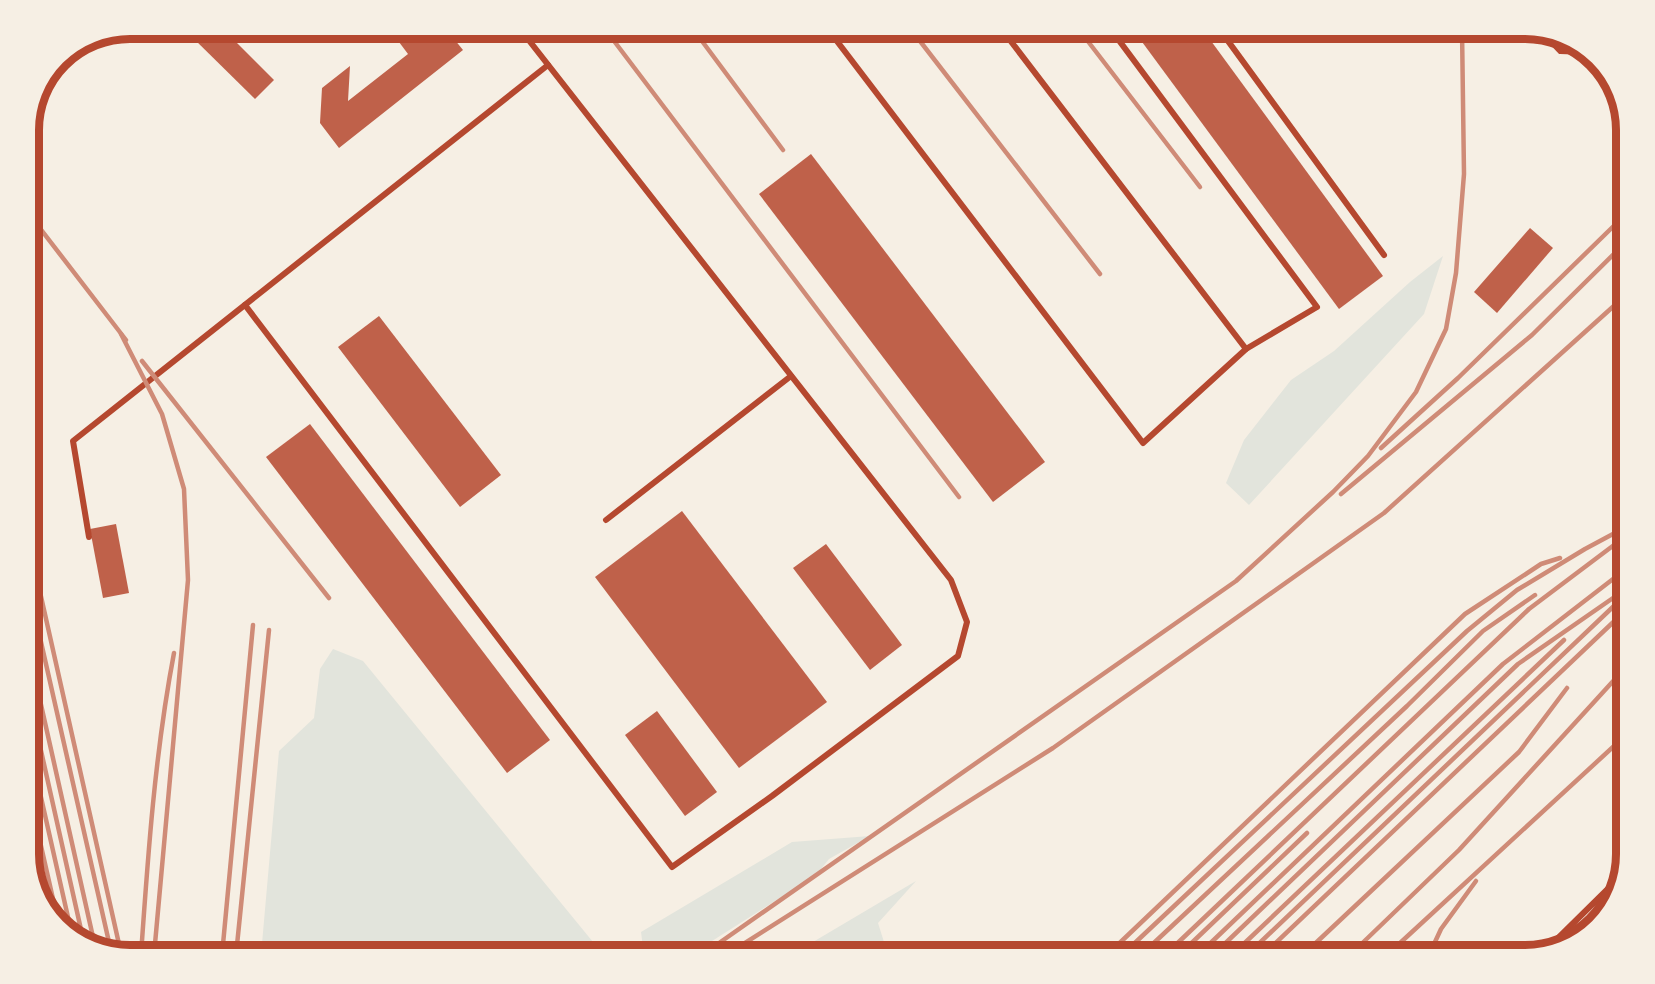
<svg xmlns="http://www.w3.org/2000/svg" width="1655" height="984" font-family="'DejaVu Sans',sans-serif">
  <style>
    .green { fill: #e2e4dc }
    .building { fill: #bf614a }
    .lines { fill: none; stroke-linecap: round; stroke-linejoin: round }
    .service { stroke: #b5482f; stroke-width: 4 }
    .minor { stroke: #b5482f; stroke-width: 6 }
    .rail { stroke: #cf8b77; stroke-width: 4.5 }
    .rim { fill: none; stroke: #b5482f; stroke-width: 8 }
  </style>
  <rect width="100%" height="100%" fill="#f6efe4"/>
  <g class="green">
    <path d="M1443,256L1424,314L1249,505L1226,483L1244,440L1291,380L1334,351L1410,282Z"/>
    <path d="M333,649L363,661L593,942L582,955H261L279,751L314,718L320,669Z"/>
    <path d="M870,836L829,859L816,875L690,955H644L641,932L792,842Z"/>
    <path d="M916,881L878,923L884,942L866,955H791Z"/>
  </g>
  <g class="building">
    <path d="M1203,30L1383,276L1339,309L1134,31Z"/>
    <path d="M393,34H450L463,50L339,148L320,123L322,88L350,66L348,101L408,54Z"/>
    <path d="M229,35L274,80L255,99L191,36Z"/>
    <path d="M811,154L1045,462L993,502L759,194Z"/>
    <path d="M1530,228L1553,248L1497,313L1474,292Z"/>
    <path d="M379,316L501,475L460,507L338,347Z"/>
    <path d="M310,424L550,740L507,773L266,457Z"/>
    <path d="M682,511L827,702L739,768L595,577Z"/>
    <path d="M116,524L129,593L103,598L90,529Z"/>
    <path d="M826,544L902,645L870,670L793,568Z"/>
    <path d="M657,711L717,792L685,816L625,735Z"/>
  </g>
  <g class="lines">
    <path class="service" d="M1542,33L1560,52L1587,53"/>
    <g class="minor">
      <path d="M1220,30L1384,255"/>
      <path d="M1112,31L1317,307L1246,349"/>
      <path d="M830,32L1143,443L1246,349L1003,31"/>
      <path d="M245,305L672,867L772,796L958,656L967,622L951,580L524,34"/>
      <path d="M606,520L791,376"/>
      <path d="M89,537L73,441L548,65"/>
      <path d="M1546,950L1621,876"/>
    </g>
    <g class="rail">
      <path d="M1080,31L1200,187"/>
      <path d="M913,32L1100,274"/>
      <path d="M608,33L959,497"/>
      <path d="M696,33L783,150"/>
      <path d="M29,214L126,340"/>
      <path d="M121,334L162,414L184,489L188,580L154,955"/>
      <path d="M142,361L329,598"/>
      <path d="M1381,448L1458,378L1626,214"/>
      <path d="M1341,494L1532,335L1626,242"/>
      <path d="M29,543L121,953"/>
      <path d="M29,589L111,951"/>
      <path d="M29,651L95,946"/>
      <path d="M29,697L84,943"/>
      <path d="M29,744L72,935"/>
      <path d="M29,793L58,921"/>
      <path d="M29,859L30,865"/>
      <path d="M141,955C148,854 155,753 174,653"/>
      <path d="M222,955L253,625"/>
      <path d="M236,955L269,630"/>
      <path d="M702,955L1236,581L1333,492L1368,456L1416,392L1446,329L1456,273L1464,174L1462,29"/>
      <path d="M726,955L1053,748L1384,513L1626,295"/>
      <path d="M1107,955L1465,614L1541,564L1560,558"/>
      <path d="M1122,955L1467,631L1517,590L1585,549L1626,527"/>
      <path d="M1141,955L1407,706L1483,631L1535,595"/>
      <path d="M1165,955L1529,609L1626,536"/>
      <path d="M1179,955L1307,833"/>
      <path d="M1198,955L1503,664L1626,569"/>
      <path d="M1213,955L1518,664L1626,589"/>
      <path d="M1232,955L1564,640"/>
      <path d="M1247,955L1616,604"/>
      <path d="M1263,955L1626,610"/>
      <path d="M1303,955L1519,752L1567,688"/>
      <path d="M1350,955L1459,850L1626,667"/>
      <path d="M1387,955L1626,735"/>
      <path d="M1429,955L1441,929L1476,881"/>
    </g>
  </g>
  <path d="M0 0H1655V984H0ZM130 39H1525A91 91 0 0 1 1616 130V854A91 91 0 0 1 1525 945H130A91 91 0 0 1 39 854V130A91 91 0 0 1 130 39Z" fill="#f6efe4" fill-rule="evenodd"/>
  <path class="rim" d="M130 39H1525A91 91 0 0 1 1616 130V854A91 91 0 0 1 1525 945H130A91 91 0 0 1 39 854V130A91 91 0 0 1 130 39Z"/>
</svg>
